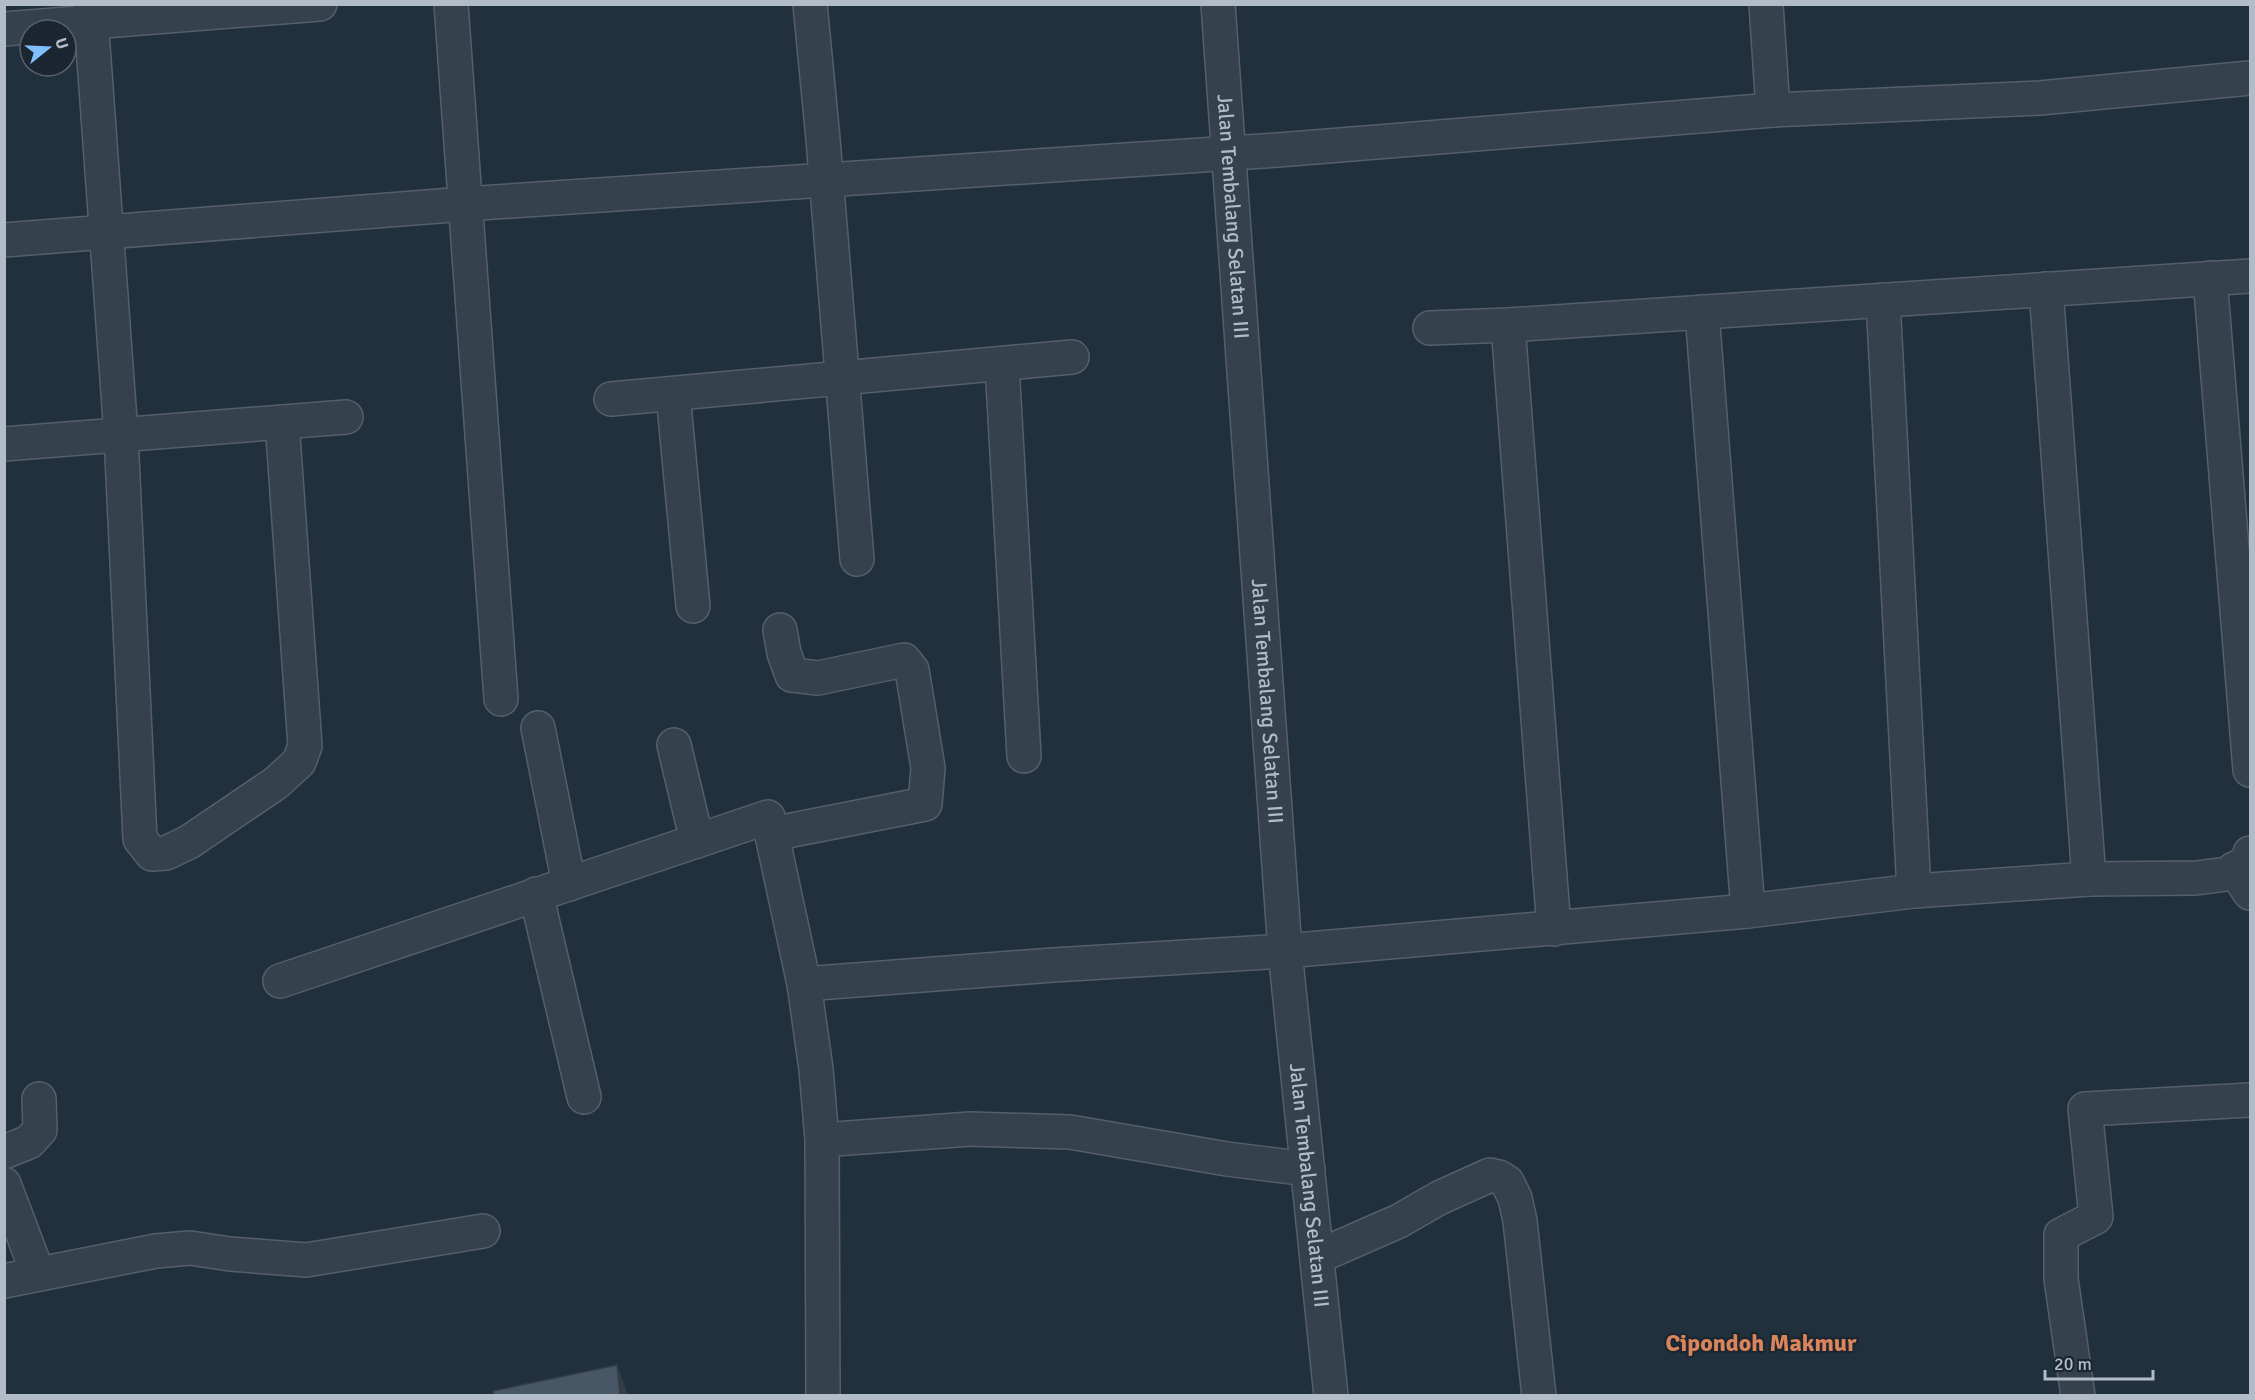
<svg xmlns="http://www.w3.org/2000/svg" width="2255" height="1400" font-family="Signika,sans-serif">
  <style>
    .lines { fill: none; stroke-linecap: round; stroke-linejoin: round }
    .minor-casing { stroke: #545f6a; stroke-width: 36 }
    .minor { stroke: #35414d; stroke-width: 33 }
    .shaded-wall { fill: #323d47 }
    .building { fill: #475766; stroke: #323d47; stroke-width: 1.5 }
    .labels { text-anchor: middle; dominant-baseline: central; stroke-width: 4.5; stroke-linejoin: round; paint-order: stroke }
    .street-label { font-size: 21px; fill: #b1bcc8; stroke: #1b2631 }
    .quarter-label { font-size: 24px; font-weight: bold; fill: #d9845b; stroke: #1b2631 }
  </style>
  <rect width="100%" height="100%" fill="#21303d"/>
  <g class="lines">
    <g class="minor-casing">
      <g id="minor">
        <path d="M90,4L121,435L140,839L152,854L166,853L189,842L276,783L299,762L305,746L282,422"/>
        <path d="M451,4L501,699"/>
        <path d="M810,4L823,139L857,559"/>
        <path id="s1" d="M1218,4L1285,951L1331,1396"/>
        <path d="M1766,4L1773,110"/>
        <path d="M4,29L320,4"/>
        <path d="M4,240L465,204L1278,150L1773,110L2040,98L2250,78"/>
        <path d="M2210,278L2250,770"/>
        <path d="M2046,289L2089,879"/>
        <path d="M1883,300L1914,891"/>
        <path d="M1702,312L1748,911"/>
        <path d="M1508,325L1554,929"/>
        <path d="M1430,328L1508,325L2250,276"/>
        <path d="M1002,364L1024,756"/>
        <path d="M673,394L693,606"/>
        <path d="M611,399L1072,357"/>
        <path d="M4,444L346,417"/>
        <path d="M538,728L569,884"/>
        <path d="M674,745L697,841"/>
        <path d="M772,834L925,804L928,768L912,670L904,660L818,678L792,675L784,653L780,630"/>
        <path d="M2234,869L2250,893"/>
        <path d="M536,894L584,1097"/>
        <path d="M280,981L768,817L804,984L816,1069L822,1140L823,1396"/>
        <path d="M804,984L1053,965L1285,951L1748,911L1914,891L2089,879L2196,878L2227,874L2248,861L2250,853"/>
        <path d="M822,1140L970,1129L1070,1132L1227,1159L1308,1169"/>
        <path d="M4,1152L29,1142L40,1130L39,1099"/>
        <path d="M4,1184L38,1274"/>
        <path d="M1317,1257L1399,1221L1439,1198L1490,1175L1499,1177L1507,1182L1515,1198L1520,1221L1539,1396"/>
        <path d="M4,1281L156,1251L190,1248L230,1254L306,1260L483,1231"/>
        <path d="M2078,1396L2061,1279V1235L2096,1217L2085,1109L2250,1100"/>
      </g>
    </g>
    <use href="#minor" class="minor"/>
  </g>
  <path class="shaded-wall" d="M617,1365L628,1395H620Z"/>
  <path class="building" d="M617,1365L620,1395H494L493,1391Z"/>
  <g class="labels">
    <g class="street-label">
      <text stroke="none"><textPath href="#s1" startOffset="213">Jalan Tembalang Selatan III</textPath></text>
      <text stroke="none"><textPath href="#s1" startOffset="699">Jalan Tembalang Selatan III</textPath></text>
      <text stroke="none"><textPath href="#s1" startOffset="1185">Jalan Tembalang Selatan III</textPath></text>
    </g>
    <g class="quarter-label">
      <text x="1761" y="1343">Cipondoh Makmur</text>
    </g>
  </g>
  <rect width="2255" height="1400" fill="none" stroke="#b1bcc8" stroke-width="12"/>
  <g transform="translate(48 48) rotate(72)"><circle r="28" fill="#1b2631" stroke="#57626d" stroke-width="1.5"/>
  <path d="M0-4.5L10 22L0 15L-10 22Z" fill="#81befd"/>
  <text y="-9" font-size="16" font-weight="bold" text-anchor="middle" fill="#b1bcc8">U</text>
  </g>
  <path d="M2045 1370v9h108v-9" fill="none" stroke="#b1bcc8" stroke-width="3"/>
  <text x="2054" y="1370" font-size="18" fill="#b1bcc8" stroke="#1b2631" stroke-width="4.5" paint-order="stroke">20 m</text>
</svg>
